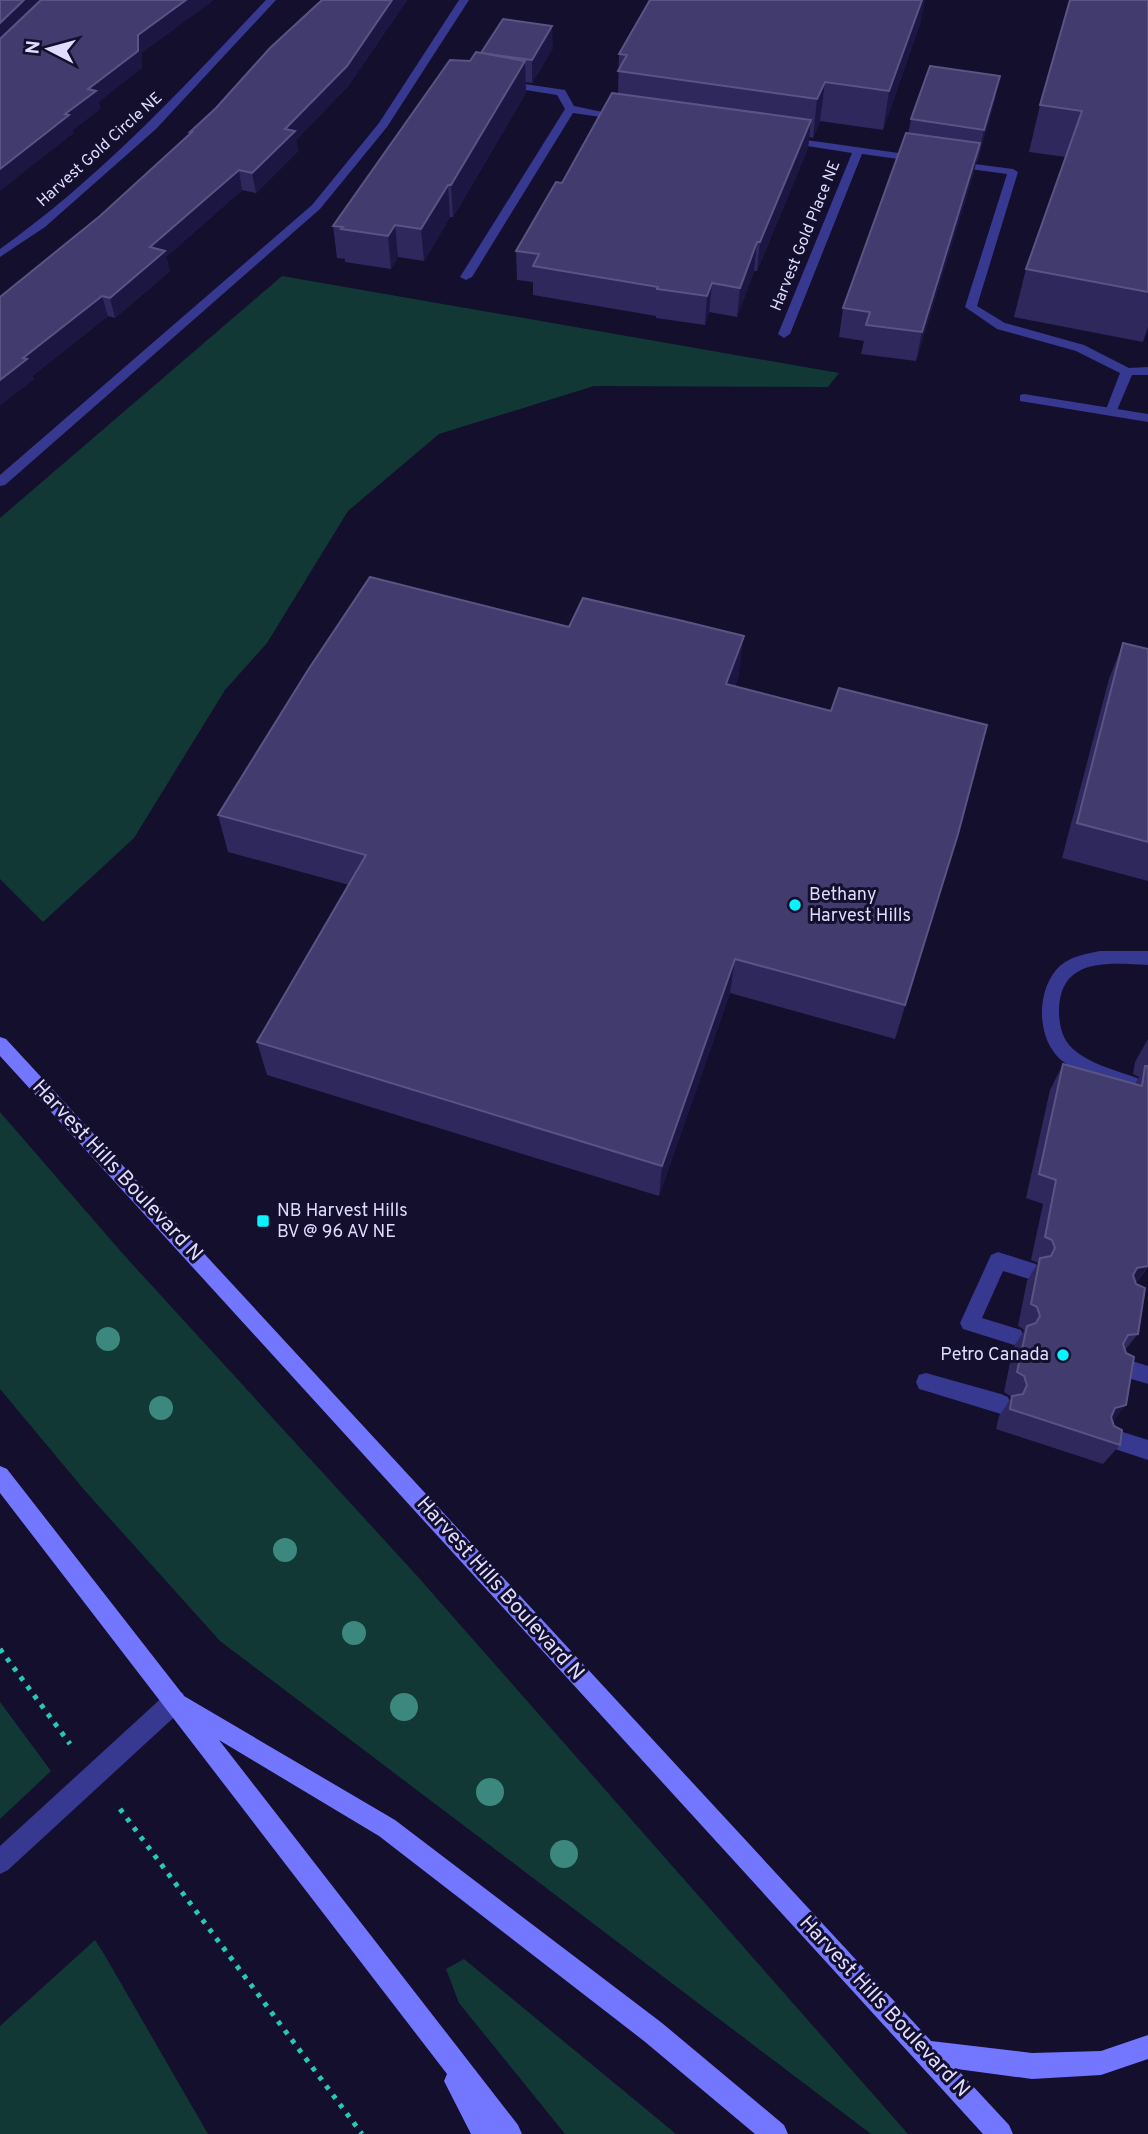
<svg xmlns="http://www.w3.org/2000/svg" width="1148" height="2134" font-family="Overpass,sans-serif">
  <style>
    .green { fill: #123835 }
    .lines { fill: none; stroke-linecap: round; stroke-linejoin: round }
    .path { stroke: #27c8b6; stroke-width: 5; stroke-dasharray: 4.5 7; stroke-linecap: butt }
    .lane { fill: #373890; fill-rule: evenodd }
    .street { fill: #373890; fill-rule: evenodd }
    .secondary { fill: #7376ff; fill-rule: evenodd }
    .tree { fill: #3c877e }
    .wall { fill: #2f285c }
    .shaded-wall { fill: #1c1642 }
    .building { fill: #423b6e; stroke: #5a5484; stroke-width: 2 }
    .poi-dot { fill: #08f2ff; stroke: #130f2d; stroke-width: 2.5 }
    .labels { text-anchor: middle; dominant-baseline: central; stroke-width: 6; stroke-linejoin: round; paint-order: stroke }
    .far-street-label { font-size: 16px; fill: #dedcff; stroke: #130f2d }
    .poi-label { font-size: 18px; fill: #dedcff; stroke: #130f2d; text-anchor: start }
    .near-street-label { font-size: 21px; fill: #dedcff; stroke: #130f2d }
  </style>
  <rect width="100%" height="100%" fill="#130f2d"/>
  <g class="green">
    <path d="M282,276L839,373L828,387L594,386L439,434L348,511L267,643L225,690L134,838L43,922L0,879V518Z"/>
    <path d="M0,1112L123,1254L418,1577L908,2134H871L220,1641L86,1492L0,1389Z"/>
    <path d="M0,1702L51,1771L0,1819Z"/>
    <path d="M95,1940L104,1954L208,2134H0V2026Z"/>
    <path d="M464,1959L676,2134H565L459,2003L446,1969Z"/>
  </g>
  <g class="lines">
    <g class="path">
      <path d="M0,1649L70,1744"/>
      <path d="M120,1809L362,2134"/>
    </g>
    <g class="lane">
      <path d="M459,0H469L387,127L320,209L5,485L0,486V475L312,205L379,123Z"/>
      <path d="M504,81L565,90L574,106L627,117L622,120L573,113L472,277L466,280L460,277L565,109L557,95L500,86V82Z"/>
      <path d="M785,137L920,156L925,159L920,162L862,154L790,334L784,338L778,334L852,153L781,142L780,140Z"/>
      <path d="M951,161L1013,169L1018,172L977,306L1005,323L1084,345L1129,368L1148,367V375H1132L1115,415H1107L1105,412L1120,373L1076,351L997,329L965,307L1007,174L947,166V162Z"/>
      <path d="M1100,951H1148V965C1107,963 1058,957 1059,1014C1060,1027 1062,1039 1073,1049C1090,1064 1115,1070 1137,1078L1140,1083L1137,1088L1131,1090C1108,1083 1080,1076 1061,1060C1037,1039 1036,994 1056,970C1067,957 1085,954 1100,951Z"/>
      <path d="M998,1252L1036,1264L1039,1270L1036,1276L1029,1279L1003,1271L982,1318L1021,1330L1024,1336L1021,1342L1014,1345L963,1329L960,1323L991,1255Z"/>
      <path d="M1119,1357L1148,1366V1384L1112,1373L1109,1366L1112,1359Z"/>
      <path d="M926,1373L1001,1394L1008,1397L1011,1404L1008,1411L1001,1414L926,1391L919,1389L916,1382L919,1375Z"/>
      <path d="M1107,1427L1148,1440V1460L1100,1444L1097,1437L1100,1430Z"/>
      <path d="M175,1690L183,1693L186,1701L183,1709L8,1870L0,1874V1846L167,1693Z"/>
    </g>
    <g class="street">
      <path d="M266,0H276L156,129L45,227L0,257V249C100,178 182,89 266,0Z"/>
      <path d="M1024,394L1148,414V422L1020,401V395Z"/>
    </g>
    <g class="secondary">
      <path d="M0,1037L6,1039L931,2041L1032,2053L1101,2051L1148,2035V2059L1101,2075L1032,2079L957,2069L1009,2125L1013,2134H983L0,1056Z"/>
      <path d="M0,1466L7,1469L184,1696L395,1820L662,2023L784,2125L788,2134H755L644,2041L379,1836L219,1740L518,2125L522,2134H471L444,2081L447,2074L0,1493Z"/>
    </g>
  </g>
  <g class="tree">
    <circle cx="108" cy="1339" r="12"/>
    <circle cx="161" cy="1408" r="12"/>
    <circle cx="285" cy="1550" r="12"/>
    <circle cx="354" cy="1633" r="12"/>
    <circle cx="404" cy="1707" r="14"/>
    <circle cx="490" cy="1792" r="14"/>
    <circle cx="564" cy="1854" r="14"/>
  </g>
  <g class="wall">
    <path d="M322,0H407L349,85L296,140L298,151L256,193L242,190L166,257L170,271L115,318L108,316L32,376L34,379L0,405L100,216L190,134V132L216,108Z"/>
    <path d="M1148,0V327L1143,342L1014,317L1026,269L1066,157L1029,152L1040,105Z"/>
    <path d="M921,21L883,130L820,121L813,138L809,137L808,148L757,271H754L737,317L709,312L705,325L656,318V316L533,295V282L517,280L516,251L562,183L618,93L619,54Z"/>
    <path d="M553,48L532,83L526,82V93L453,217H450L424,261L398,257L391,269L345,262V259L337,258L333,226L470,61L481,53Z"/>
    <path d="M1000,76L993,107L977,162L976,161L974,172L916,361L861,354L864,341L839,337L843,308L908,134L911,119Z"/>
    <path d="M1123,643L1148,649V881L1062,858L1109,679Z"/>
    <path d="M739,675L735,686L958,834L895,1039L730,993L659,1196L267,1075L257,1042L349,885L228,852L218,815Z"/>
    <path d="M1148,1039V1267L1136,1283L1138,1334L1125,1350L1126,1405L1113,1421L1120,1445L1103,1464L996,1429L999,1416L1011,1398L1010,1396L1004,1392L1013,1348L1024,1331L1023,1329L1018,1326L1027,1281L1038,1263L1031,1260L1043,1204L1026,1198L1050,1090L1063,1064L1135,1084L1139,1077L1133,1074L1135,1062Z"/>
  </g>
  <g class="shaded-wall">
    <path d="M24,0H46L0,46V23Z"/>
    <path d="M186,0H214L142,53V68L99,102L101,109L73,130L74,133L0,191V169L65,114L138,35Z"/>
    <path d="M392,0H407L349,85L296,140L298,151L256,193L252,173L285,129Z"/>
    <path d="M922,0H925L921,21L883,130L889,91Z"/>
    <path d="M552,26L553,48L532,83V60Z"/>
    <path d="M525,61L526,93L453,217L451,185Z"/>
    <path d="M1000,76L993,107L977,162L984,130Z"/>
    <path d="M825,82L820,121L813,138L817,99Z"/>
    <path d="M811,120L808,148L757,271L760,242Z"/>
    <path d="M980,143L974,172L916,361L922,332Z"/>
    <path d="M239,170L242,190L166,257L170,271L115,318L110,298L150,247Z"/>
    <path d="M448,185L450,217L424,261L421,229Z"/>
    <path d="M395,225L398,257L391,269L388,236Z"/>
    <path d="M757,242L754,271L737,317L740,288Z"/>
    <path d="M712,283L709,312L705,325L707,296Z"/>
    <path d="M102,296L108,316L32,376L34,379L0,405V380L23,358Z"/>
    <path d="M744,636L739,675L721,722L726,684Z"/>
    <path d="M735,959L730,993L659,1196L662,1166Z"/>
    <path d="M1148,1266L1132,1288L1121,1291L1137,1268Z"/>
    <path d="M1126,1405L1110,1425L1099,1428L1115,1408Z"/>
  </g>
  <g class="building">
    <path d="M0,0H24L0,23Z"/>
    <path d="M41,0H186L138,35V51L88,89L96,91L65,114L69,115L0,169V39Z"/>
    <path d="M322,0H392L347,66L285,129L295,131L252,173L239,170L150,247L165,251L110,298L102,296L23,358L27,359L0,380V297L100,216L192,132H190L216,108L270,48Z"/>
    <path d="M650,0H922L889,91L825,82L817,99L618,71L627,55L619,54Z"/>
    <path d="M1070,0H1148V292L1026,269L1082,111L1040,105Z"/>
    <path d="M503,19L552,26L532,60L481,53Z"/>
    <path d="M476,52L525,61L451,185H448L421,229L395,225L388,236L341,229L343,227L333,226L450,60L470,61Z"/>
    <path d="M930,66L1000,76L984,130L911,119Z"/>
    <path d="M612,93L811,120L760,242H757L740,288L712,283L707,296L657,289L658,287L533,266L539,254L516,251L556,182L562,183Z"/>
    <path d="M906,133L980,143L922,332L866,325L870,312L843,308Z"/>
    <path d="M370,577L569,627L583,598L683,621L744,636L726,684L831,711L839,688L987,725L958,834L905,1005L735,959L662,1166L257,1042L366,855L218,815L308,670Z"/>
    <path d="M1123,643L1148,649V842L1077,823Z"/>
    <path d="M1063,1064L1142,1086L1145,1066H1148V1266L1137,1268L1133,1275L1136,1284L1145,1288L1138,1334L1128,1335L1123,1344L1126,1353L1134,1357L1126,1405L1115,1408L1111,1417L1114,1426L1122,1430L1120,1445L1010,1409L1012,1396L1023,1394L1027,1385L1024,1376L1017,1372L1027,1326L1036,1323L1040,1316L1037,1307L1031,1304L1040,1258L1051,1256L1055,1248L1052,1240L1045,1237L1056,1180L1039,1174Z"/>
  </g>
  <g class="poi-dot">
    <circle cx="795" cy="905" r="7"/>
    <rect x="256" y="1214" width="14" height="14" rx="3.5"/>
    <circle cx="1063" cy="1355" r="7"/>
  </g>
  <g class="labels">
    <g class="far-street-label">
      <text transform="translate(100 150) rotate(-42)">Harvest Gold Circle NE</text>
      <text transform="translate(806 236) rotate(-68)">Harvest Gold Place NE</text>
    </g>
    <g class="poi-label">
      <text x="809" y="895">Bethany<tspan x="809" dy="21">Harvest Hills</tspan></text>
      <text x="277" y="1211">NB Harvest Hills<tspan x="277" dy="21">BV @ 96 AV NE</tspan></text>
      <text x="1049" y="1355" text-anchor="end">Petro Canada</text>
    </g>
    <g class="near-street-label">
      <text transform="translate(117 1171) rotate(47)">Harvest Hills Boulevard N</text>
      <text transform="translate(500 1589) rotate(48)">Harvest Hills Boulevard N</text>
      <text transform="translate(884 2007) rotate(47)">Harvest Hills Boulevard N</text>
    </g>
  </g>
  <g transform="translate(49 49) rotate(276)" stroke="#130f2d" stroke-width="5" paint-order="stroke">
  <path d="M0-5L12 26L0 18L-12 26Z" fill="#dedcff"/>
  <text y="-10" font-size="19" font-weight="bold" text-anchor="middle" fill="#dedcff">N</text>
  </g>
</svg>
